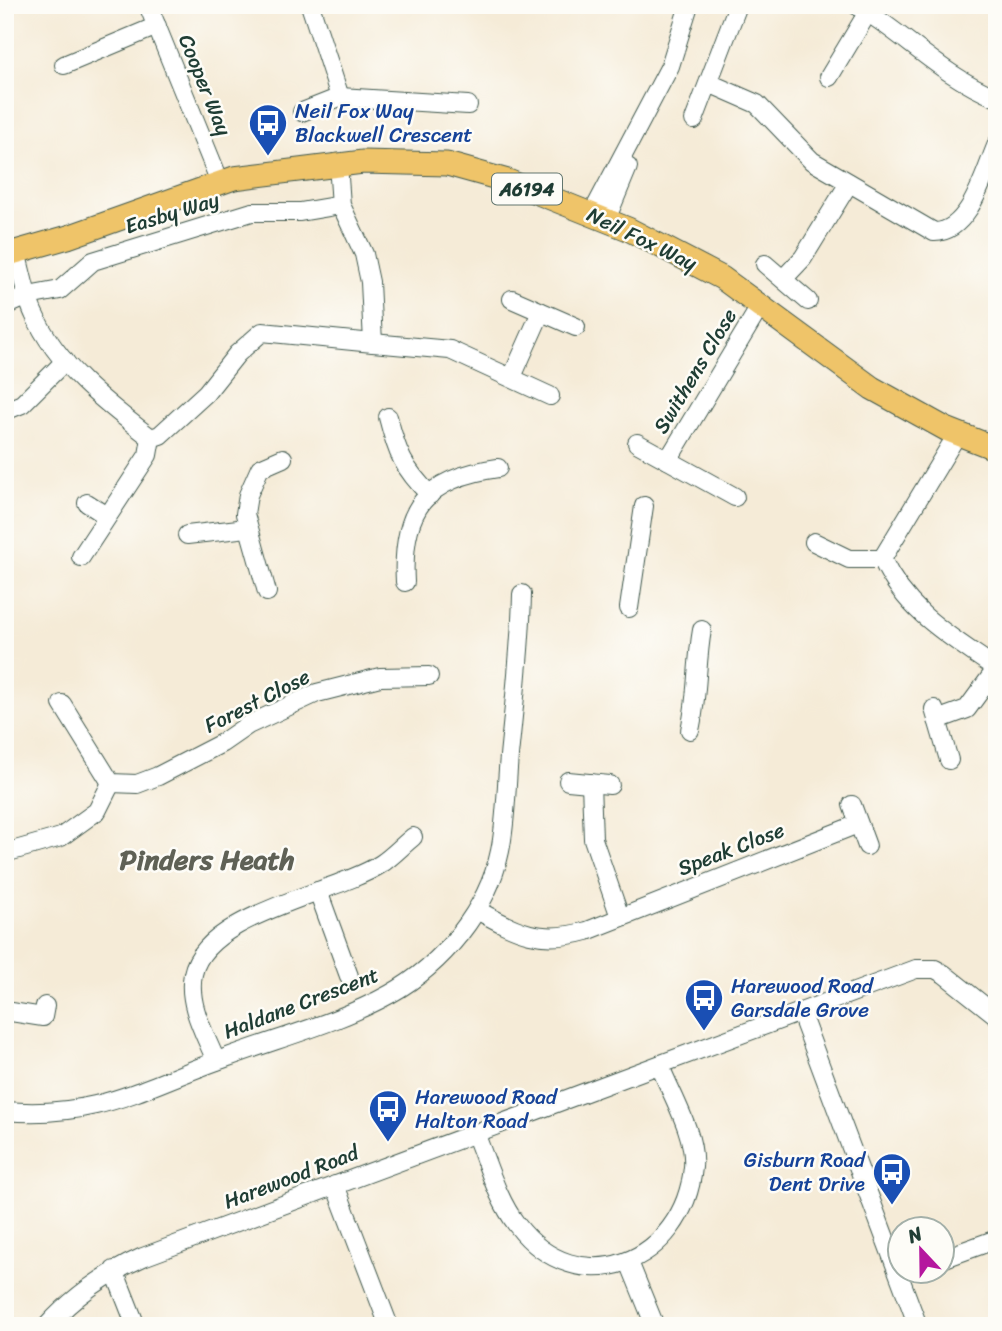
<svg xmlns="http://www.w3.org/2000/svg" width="1002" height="1331" font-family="Sriracha,sans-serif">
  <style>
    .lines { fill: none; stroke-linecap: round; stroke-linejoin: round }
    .minor-casing { stroke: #3f574c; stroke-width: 20 }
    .major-casing { stroke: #3f574c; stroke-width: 25 }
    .minor { stroke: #fff; stroke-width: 18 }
    .major { stroke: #efc469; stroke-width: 23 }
    .labels { text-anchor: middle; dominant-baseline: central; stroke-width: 5; stroke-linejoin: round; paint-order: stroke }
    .shield { fill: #fdfcf7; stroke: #62766e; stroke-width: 2 }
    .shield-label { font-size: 19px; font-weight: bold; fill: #1f3d34 }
    .street-label { font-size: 21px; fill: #1f3d34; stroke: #fdfcf7 }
    .transit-label { font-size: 21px; fill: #164399; stroke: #fdfcf7; text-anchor: start }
    .district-label { font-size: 28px; font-weight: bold; fill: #5f6156; stroke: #fdfcf7 }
  </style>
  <rect width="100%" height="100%" fill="#fdfcf7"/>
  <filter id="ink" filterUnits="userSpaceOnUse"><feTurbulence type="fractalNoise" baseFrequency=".0143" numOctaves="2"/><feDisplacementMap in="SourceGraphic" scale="14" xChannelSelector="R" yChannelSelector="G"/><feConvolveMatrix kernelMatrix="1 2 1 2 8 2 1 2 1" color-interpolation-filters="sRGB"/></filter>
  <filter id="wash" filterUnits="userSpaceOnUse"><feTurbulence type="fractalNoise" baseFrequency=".00686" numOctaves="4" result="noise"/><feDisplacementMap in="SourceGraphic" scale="28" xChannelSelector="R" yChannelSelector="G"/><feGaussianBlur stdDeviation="1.57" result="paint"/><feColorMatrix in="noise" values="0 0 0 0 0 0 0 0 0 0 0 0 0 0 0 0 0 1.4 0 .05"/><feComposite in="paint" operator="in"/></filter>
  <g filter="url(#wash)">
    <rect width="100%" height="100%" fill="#f5ebd7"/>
  </g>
  <g filter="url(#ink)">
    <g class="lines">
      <g class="minor-casing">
        <g id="minor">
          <path d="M148,5L220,182"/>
          <path d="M310,5L340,97"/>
          <path d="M856,5C909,37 939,74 997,98"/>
          <path d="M64,65L157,26"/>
          <path d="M829,77L868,12"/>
          <path d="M709,83L757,104L812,161L934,232C970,233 985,171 997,144"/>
          <path d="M302,112L340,97L468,105"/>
          <path d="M694,120L738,5"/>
          <path d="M592,214L670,66L689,5"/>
          <path d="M606,220L628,167"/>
          <path d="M16,252C22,272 25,295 34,314C57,366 107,404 151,438L160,435L206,393L237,354L262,332L373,343L370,282L364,254L341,205L338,164"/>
          <path d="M765,264L808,301"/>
          <path d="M784,278L803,258L849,183"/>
          <path d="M512,299L576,327"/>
          <path d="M5,306L28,296L60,290L93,261L252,212H300L341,205"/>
          <path d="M373,343L450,350L550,396"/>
          <path d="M512,377L541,312"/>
          <path d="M5,411L22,404L65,361"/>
          <path d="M388,417C397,453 403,468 430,495"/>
          <path d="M637,443L735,497"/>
          <path d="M668,460L761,305"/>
          <path d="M87,503L107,516"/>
          <path d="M187,535L247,528"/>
          <path d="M814,542L849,559H882L958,433"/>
          <path d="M81,557L148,455L151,438"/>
          <path d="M882,559C907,613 950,636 997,669"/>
          <path d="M405,582C401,509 425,478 498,468"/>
          <path d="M267,592L245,514L248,495L260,468L283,458"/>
          <path d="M629,608L644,506"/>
          <path d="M62,704L111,783L137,784L158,776L222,743L248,725L317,693L380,677L429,676"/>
          <path d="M934,709L949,760"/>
          <path d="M937,720L967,709L997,668"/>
          <path d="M690,730C698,696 696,663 702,630"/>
          <path d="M568,781L610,785"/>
          <path d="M591,783L593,839L620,917"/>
          <path d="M852,805L867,846"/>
          <path d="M5,853L61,837L97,811L111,783"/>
          <path d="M318,891L349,976"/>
          <path d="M477,910C518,933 541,944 587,931L858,824"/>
          <path d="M5,1011L43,1017L45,1006"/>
          <path d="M801,1014L918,1326"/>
          <path d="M216,1061C205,1034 187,1004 193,974C205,914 334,894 381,864C392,857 403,845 413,837"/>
          <path d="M5,1111C100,1119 144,1086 228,1057C282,1037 340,1022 390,994C442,965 488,910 500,851C507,818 506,781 510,746C515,696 521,645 522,594"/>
          <path d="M475,1133C487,1162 497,1199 517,1225C578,1305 684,1263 693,1167C696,1135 672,1096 660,1066"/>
          <path d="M335,1185L389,1326"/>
          <path d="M942,1259L997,1239"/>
          <path d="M629,1262L655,1326"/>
          <path d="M114,1270L136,1326"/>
          <path d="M47,1326C75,1295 105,1274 143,1257L916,969H935L944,974L997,1016"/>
        </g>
      </g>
      <g class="major-casing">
        <path id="major" d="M5,255L68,237L234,178L363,162L447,164L508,181L628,229L722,278L872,388L946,429L997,449"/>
      </g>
      <use href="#minor" class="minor"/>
      <use href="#major" class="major"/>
    </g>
  </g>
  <defs>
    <g id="bus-pin" transform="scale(2.0125)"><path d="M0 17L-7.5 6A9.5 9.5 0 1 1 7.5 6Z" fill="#1a4fb4" stroke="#fdfcf7"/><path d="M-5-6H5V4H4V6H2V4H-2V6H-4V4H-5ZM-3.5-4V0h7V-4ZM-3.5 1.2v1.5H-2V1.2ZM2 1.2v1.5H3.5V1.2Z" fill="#fff"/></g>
  </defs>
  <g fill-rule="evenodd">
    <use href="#bus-pin" x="268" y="123"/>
    <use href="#bus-pin" x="704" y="998"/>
    <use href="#bus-pin" x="388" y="1109"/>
    <use href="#bus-pin" x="892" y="1172"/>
  </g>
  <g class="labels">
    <rect class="shield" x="492" y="173.5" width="70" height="31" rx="5"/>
    <g class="shield-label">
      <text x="527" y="189">A6194</text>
    </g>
    <g class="street-label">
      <text transform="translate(205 85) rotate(68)">Cooper Way</text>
      <text transform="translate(172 213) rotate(-17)">Easby Way</text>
      <text transform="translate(642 239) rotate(26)">Neil Fox Way</text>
      <text transform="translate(695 371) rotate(-59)">Swithens Close</text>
      <text transform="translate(257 701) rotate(-27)">Forest Close</text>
      <text transform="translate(731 849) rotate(-21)">Speak Close</text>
      <text transform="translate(301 1003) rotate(-21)">Haldane Crescent</text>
      <text transform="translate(291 1177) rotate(-21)">Harewood Road</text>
    </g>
    <g class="transit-label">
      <text x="295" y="111">Neil Fox Way<tspan x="295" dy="24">Blackwell Crescent</tspan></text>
      <text x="731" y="986">Harewood Road<tspan x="731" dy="24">Garsdale Grove</tspan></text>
      <text x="415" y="1097">Harewood Road<tspan x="415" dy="24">Halton Road</tspan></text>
      <text x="865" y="1160" text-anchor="end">Gisburn Road<tspan x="865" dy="24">Dent Drive</tspan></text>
    </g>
    <g class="district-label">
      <text x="207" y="859">Pinders Heath</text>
    </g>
  </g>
  <rect width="1002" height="1331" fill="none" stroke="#fdfcf7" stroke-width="28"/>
  <g transform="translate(921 1250) rotate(338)"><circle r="33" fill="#fdfcf7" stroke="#a4b0a9" stroke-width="2"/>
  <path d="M0-5L12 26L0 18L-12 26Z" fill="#b5179e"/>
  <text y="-10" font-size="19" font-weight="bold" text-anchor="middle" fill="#1f3d34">N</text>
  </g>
</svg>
